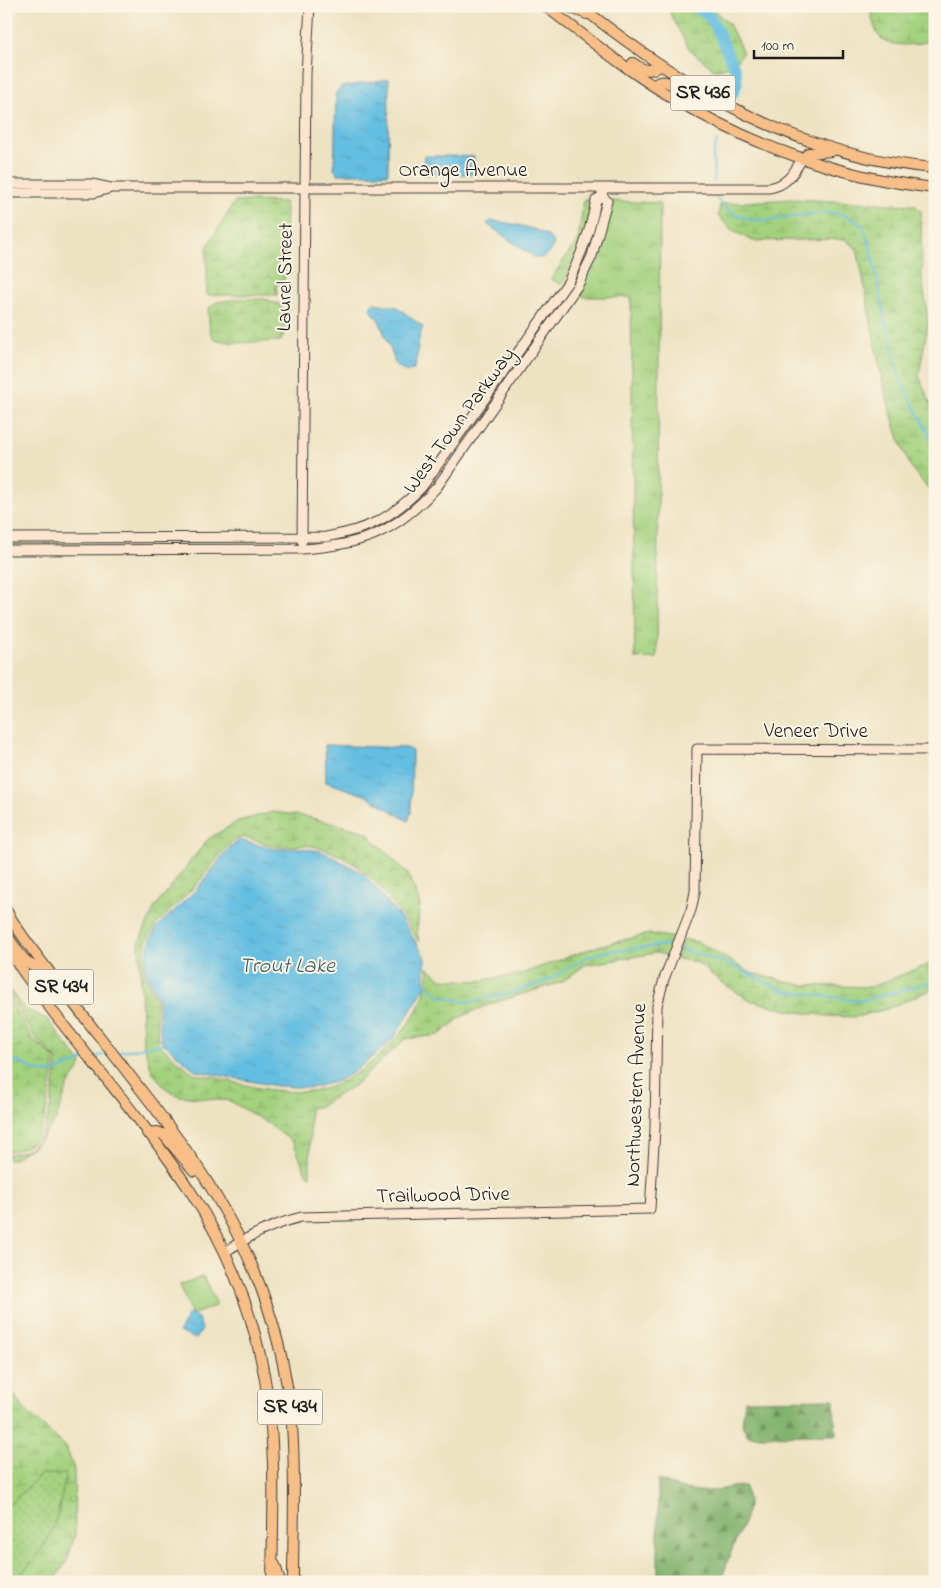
<svg xmlns="http://www.w3.org/2000/svg" width="941" height="1588" font-family="'Indie Flower',sans-serif">
  <style>
    .grass { fill: url(#grass-tufts); stroke: #60764d }
    .forest { fill: url(#forest-firs); stroke: #4f6844 }
    .wetland { fill: url(#wetland-marsh); stroke: #60764d }
    .park { fill: url(#park-dots); stroke: #60764d }
    .pitch { fill: #a3d17e; stroke: #60764d }
    .water { fill: url(#water-ripples); stroke: #406d7e }
    .lines { fill: none; stroke-linecap: round; stroke-linejoin: round }
    .stream { stroke: #64bee1; stroke-width: 2 }
    .river { stroke: #64bee1; stroke-width: 11 }
    .secondary-casing { stroke: #3b3a35; stroke-width: 11 }
    .primary-casing { stroke: #3b3a35; stroke-width: 12 }
    .secondary { stroke: #fce5cf; stroke-width: 9 }
    .primary { stroke: #f7be88; stroke-width: 10 }
    .labels { text-anchor: middle; dominant-baseline: central; stroke-width: 4; stroke-linejoin: round; paint-order: stroke }
    .shield { fill: #fcf5e5; stroke: #5f5d58; stroke-width: 1 }
    .shield-label { font-size: 20px; font-weight: bold; fill: #1c1c1c }
    .street-label { font-size: 21px; fill: #1c1c1c; stroke: #fcf5e5 }
    .water-label { font-size: 22px; font-style: italic; fill: #395d6b; stroke: #fcf5e5 }
  </style>
  <defs>
    <pattern id="grass-tufts" width="24" height="20" patternUnits="userSpaceOnUse" patternTransform="scale(1.25)"><rect width="24" height="20" fill="#a3d17e"/><path d="M3 7l-1-3M5 7V3M7 7l1-3M15 17l-1-3M17 17v-4M19 17l1-3" fill="none" stroke="#8cb36c"/></pattern>
    <pattern id="forest-firs" width="22" height="20" patternUnits="userSpaceOnUse" patternTransform="scale(1.25)"><rect width="22" height="20" fill="#82b36d"/><path d="M5 1l3.5 6h-7zM16 11l3.5 6h-7z" fill="#6a9159"/></pattern>
    <pattern id="wetland-marsh" width="20" height="14" patternUnits="userSpaceOnUse" patternTransform="scale(1.25)"><rect width="20" height="14" fill="#a3d17e"/><path d="M1 5h8M5 5V1M11 12h8M15 12V8" fill="none" stroke="#8cb36c"/></pattern>
    <pattern id="park-dots" width="8" height="8" patternUnits="userSpaceOnUse" patternTransform="scale(1.25)"><rect width="8" height="8" fill="#a3d17e"/><path d="M2 2h.1M6 6h.1" fill="none" stroke="#8cb36c" stroke-width="1.8" stroke-linecap="round"/></pattern>
    <pattern id="water-ripples" width="26" height="14" patternUnits="userSpaceOnUse" patternTransform="scale(1.25)"><rect width="26" height="14" fill="#64bee1"/><path d="M2 4q2-2 4 0t4 0M15 11q2-2 4 0t4 0" fill="none" stroke="#56a3c0"/></pattern>
  </defs>
  <rect width="100%" height="100%" fill="#fcf5e5"/>
  <filter id="ink" filterUnits="userSpaceOnUse"><feTurbulence type="fractalNoise" baseFrequency=".02" numOctaves="2"/><feDisplacementMap in="SourceGraphic" scale="10" xChannelSelector="R" yChannelSelector="G"/><feConvolveMatrix kernelMatrix="1 2 1 2 8 2 1 2 1" color-interpolation-filters="sRGB"/></filter>
  <filter id="wash" filterUnits="userSpaceOnUse"><feTurbulence type="fractalNoise" baseFrequency=".0096" numOctaves="4" result="noise"/><feDisplacementMap in="SourceGraphic" scale="20" xChannelSelector="R" yChannelSelector="G"/><feGaussianBlur stdDeviation="1.12" result="paint"/><feColorMatrix in="noise" values="0 0 0 0 0 0 0 0 0 0 0 0 0 0 0 0 0 1.4 0 .05"/><feComposite in="paint" operator="in"/></filter>
  <g filter="url(#wash)">
    <rect width="100%" height="100%" fill="#ede3c3"/>
    <g class="grass">
      <path d="M584,199L593,200L582,248L562,285L551,279L578,239Z"/>
      <path d="M610,201L660,203L657,658L635,659L631,297H585L577,293L595,258Z"/>
    </g>
    <g class="forest">
      <path d="M834,1399L835,1425L838,1435L748,1436L742,1425L745,1400Z"/>
      <path d="M658,1480C675,1486 691,1493 709,1491C722,1490 731,1486 745,1486C746,1492 749,1500 748,1506C743,1532 726,1555 722,1582H658Z"/>
    </g>
    <g class="wetland">
      <path d="M666,6H709L729,24L743,52L734,65L715,70L690,50Z"/>
      <path d="M869,6H935V38C921,46 886,50 877,33C873,25 872,15 869,6Z"/>
      <path d="M791,199L915,205L921,211L922,275L928,323L919,376L935,415V498C927,484 913,474 908,461C880,398 872,317 857,249L845,239L753,241L733,231L718,216L720,204Z"/>
      <path d="M249,201L284,202L286,208L284,282L276,285L277,295H207V247L232,206L235,202Z"/>
      <path d="M238,299H264L281,305L285,331L281,341L234,343L214,339L210,332L208,309L217,302Z"/>
      <path d="M273,812L308,817L366,832L408,874L420,904L417,931L419,942C392,900 365,857 312,846C299,844 286,848 274,846C261,844 246,833 233,840L194,887L156,925L146,942L143,967L145,977L156,998L158,1043C159,1045 192,1073 195,1074C201,1076 208,1076 214,1077C247,1086 289,1097 323,1089C367,1077 432,1016 428,967L441,979L477,981L521,974L598,946L649,934L677,938L669,956L656,953L585,965L562,982L490,1004L461,1017L439,1035L405,1039L355,1085L318,1107H310V1176L306,1173L293,1142L267,1123L230,1101L179,1096L164,1087L152,1071L143,1044L139,942L155,907L208,839L238,821Z"/>
      <path d="M683,939L698,942L751,973L802,985L871,987L935,962V988L887,1009L856,1017L828,1016L791,1011L750,1000L722,983L698,963L675,958Z"/>
      <path d="M6,985L24,1009L47,1019L82,1064L67,1088L56,1120L38,1143L14,1159H6V1154C17,1154 32,1149 38,1141C51,1124 54,1081 57,1060L34,1036L6,989Z"/>
      <path d="M6,994L32,1038L55,1059C52,1076 46,1129 35,1140C28,1147 16,1151 6,1151Z"/>
      <path d="M6,1383L24,1409L66,1447L74,1469L75,1535L67,1561L53,1582H6Z"/>
    </g>
    <path class="park" d="M41,1474H66C58,1514 56,1535 28,1566C23,1572 15,1581 6,1582V1508Z"/>
    <path class="pitch" d="M203,1276L217,1305L192,1315L179,1285Z"/>
    <g class="water">
      <path d="M389,79L388,174H338L334,169L336,92L341,87Z"/>
      <path d="M424,156H474V174L423,175Z"/>
      <path d="M491,221C506,222 550,229 554,244C549,254 546,260 534,257L487,224Z"/>
      <path d="M374,303L397,307L423,327C416,342 419,353 415,368L406,372L395,364C391,348 386,339 380,323C378,317 372,314 370,307Z"/>
      <path d="M325,745L407,748L412,751L411,813L408,821L367,796L326,782Z"/>
      <path d="M239,840L274,849L297,848L321,851L363,873L400,917L419,947L425,958V987L394,1038L381,1050L352,1073L338,1081L311,1088L277,1086L196,1071L161,1041L158,998L147,976L145,966L149,943L157,927L196,890L231,846Z"/>
      <path d="M189,1313L198,1318L202,1329L196,1339L179,1332Z"/>
    </g>
    <g class="lines">
      <g class="stream">
        <path d="M714,181L713,155L717,141"/>
        <path d="M715,197C751,240 790,210 835,213C845,213 855,221 863,226L871,250L886,324L901,382L928,432L935,450"/>
        <path d="M680,949L724,962L785,991L861,1001L935,981"/>
        <path d="M424,984L441,996L468,1002L515,992L549,980L587,957L603,952L665,945L673,947"/>
        <path d="M118,1052L162,1044"/>
        <path d="M93,1057L108,1054"/>
        <path d="M6,1068L10,1061L15,1060L34,1070L51,1073L86,1059"/>
      </g>
      <path class="river" d="M695,6L709,16L716,27L736,72L737,83L734,92"/>
    </g>
  </g>
  <g filter="url(#ink)">
    <g class="lines">
      <g class="secondary-casing">
        <g id="secondary">
          <path d="M6,184H92L111,188H769C787,185 793,174 802,159"/>
          <path d="M6,193H94L108,189"/>
          <path d="M6,538L326,537C370,529 391,518 422,487L568,282C582,254 591,230 596,200L602,196L603,191"/>
          <path d="M302,541L306,74L310,6"/>
          <path d="M6,550L302,549C363,545 395,533 437,487L578,285L592,256L607,201L602,196"/>
          <path d="M225,1252C248,1236 274,1224 301,1217L650,1209L655,1129L657,1006L664,979L691,910L695,892L697,749L935,750"/>
        </g>
      </g>
      <g class="primary-casing">
        <g id="primary">
          <path d="M545,6C585,36 625,69 668,95C749,145 841,178 935,188"/>
          <path d="M566,6L587,14"/>
          <path d="M580,6C685,89 798,157 935,168"/>
          <path d="M633,63C644,71 649,72 661,66"/>
          <path d="M654,86C663,75 674,87 684,91C689,93 696,93 701,93"/>
          <path d="M802,159L809,153L832,151"/>
          <path d="M6,910C21,937 42,962 61,987C97,1034 135,1081 170,1128C239,1220 282,1311 292,1426C296,1478 293,1530 293,1582"/>
          <path d="M6,934C16,947 27,973 46,967"/>
          <path d="M6,947C63,1032 135,1107 191,1192C227,1247 252,1310 264,1374C277,1442 273,1513 272,1582"/>
          <path d="M147,1133L157,1132L163,1134L194,1171"/>
          <path d="M275,1565L280,1582"/>
        </g>
      </g>
      <use href="#secondary" class="secondary"/>
      <use href="#primary" class="primary"/>
    </g>
  </g>
  <g class="labels">
    <g class="shield">
      <rect x="670.5" y="75.5" width="65" height="35" rx="4"/>
      <rect x="28.5" y="969.5" width="65" height="35" rx="4"/>
      <rect x="257.5" y="1389.5" width="65" height="35" rx="4"/>
    </g>
    <g class="shield-label">
      <text x="703" y="93">SR 436</text>
      <text x="61" y="987">SR 434</text>
      <text x="290" y="1407">SR 434</text>
    </g>
    <g class="street-label">
      <text x="463" y="171">Orange Avenue</text>
      <text transform="translate(286 277) rotate(-89)">Laurel Street</text>
      <text transform="translate(460 421) rotate(-54)">West Town Parkway</text>
      <text x="816" y="732">Veneer Drive</text>
      <text transform="translate(637 1095) rotate(-88)">Northwestern Avenue</text>
      <text transform="translate(443 1196) rotate(-1)">Trailwood Drive</text>
    </g>
    <g class="water-label">
      <text x="287" y="967">Trout Lake</text>
    </g>
  </g>
  <rect width="941" height="1588" fill="none" stroke="#fcf5e5" stroke-width="25"/>
  <path d="M754 50v8h89v-8" fill="none" stroke="#1c1c1c" stroke-width="2.5"/>
  <text x="761" y="50" font-size="15" fill="#1c1c1c" stroke="#fcf5e5" stroke-width="4" paint-order="stroke">100 m</text>
</svg>
